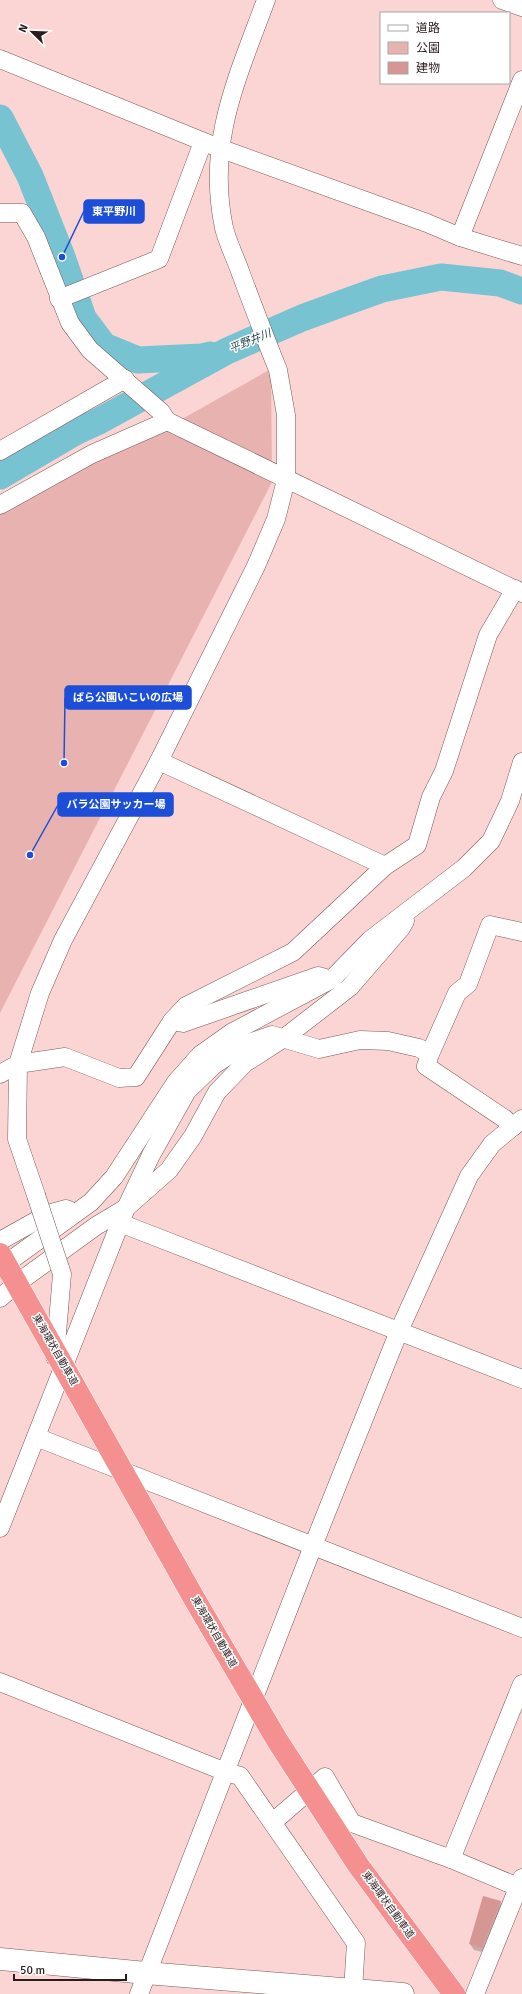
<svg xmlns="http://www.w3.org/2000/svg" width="522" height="1994" font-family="Signika,'Noto Sans JP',sans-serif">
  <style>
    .green { fill: #e8b2b0 }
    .shadow { fill: #0003 }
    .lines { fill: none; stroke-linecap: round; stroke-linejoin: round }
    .river { stroke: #77c3d2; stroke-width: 27 }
    .building { fill: #d69694 }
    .street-casing { stroke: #7a5a59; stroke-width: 19 }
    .secondary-casing { stroke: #7a5a59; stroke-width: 23 }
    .street { stroke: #fff; stroke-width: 18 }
    .secondary { stroke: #fff; stroke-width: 22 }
    .street-bridge-casing { stroke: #7a5a59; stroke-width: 19; stroke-linecap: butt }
    .highway-bridge-casing { stroke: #fff; stroke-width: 23; stroke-linecap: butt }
    .street-bridge { stroke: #fff; stroke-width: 18 }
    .highway-bridge { stroke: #f4908f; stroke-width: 22 }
    .labels { text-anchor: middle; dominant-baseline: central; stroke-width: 3; stroke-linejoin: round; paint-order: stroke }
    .street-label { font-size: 10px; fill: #2b1d1d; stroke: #fff }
    .water-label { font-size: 11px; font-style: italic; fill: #1f444b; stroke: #fff }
    .leader { fill: none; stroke: #1d4ed8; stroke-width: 1.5 }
    .callout-dot { fill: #1d4ed8; stroke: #fff; stroke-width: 1.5 }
    .callout { fill: #1d4ed8; stroke: #1d4ed8; stroke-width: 1.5 }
    .callout-label { font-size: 11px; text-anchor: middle; font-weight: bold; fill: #fff }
  </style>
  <rect width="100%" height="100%" fill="#fbd5d3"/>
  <path class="green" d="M271,369L272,482L0,1013V514L54,475L173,424Z"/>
  <path class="shadow" d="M484,1897L501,1902L504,1908L486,1953L474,1950L470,1944Z"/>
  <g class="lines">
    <g class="river">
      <path d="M0,118L30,176L62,257L83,318L104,346L138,360L202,357L210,355"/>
      <path d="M0,476L75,432L99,421L227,351L302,318L354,299L382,289L441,277L500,283L522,291"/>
    </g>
  </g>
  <path class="building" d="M483,1896L501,1901L482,1948L469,1944Z"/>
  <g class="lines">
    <g class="street-casing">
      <g id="street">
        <path d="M502,0L522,7"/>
        <path d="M0,59L219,148L427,223L460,237L522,256"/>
        <path d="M0,213H22L36,237L70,323L90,350L161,412L167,421L522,593"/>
        <path d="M460,237L522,80"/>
        <path d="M59,299L159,259L203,142"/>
        <path d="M0,451L125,379"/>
        <path d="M0,505L92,454L167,421"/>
        <path d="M159,761L385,866"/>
        <path d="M172,1021L183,1023L318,976L325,978"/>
        <path d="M0,1074L18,1064L40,993L63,940L159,761L256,566L276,519L286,480V415L278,370C265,338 253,306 241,274C236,259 228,244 224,228C206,142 237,79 266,0"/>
        <path d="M513,1127L505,1119L426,1066L430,1054L457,993L468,984L490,925L522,932"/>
        <path d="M36,1195L17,1139L18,1064L65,1057L119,1078L136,1077L172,1021L186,1006L293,952L385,866L417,845L431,797L444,771L488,635L515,589"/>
        <path d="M120,1223L522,1379"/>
        <path d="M0,1241L48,1214L66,1209L75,1213"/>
        <path d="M0,1268L91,1202L114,1177L176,1082L200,1055L231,1033L332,979L370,940L464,868L491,841L510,801L522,762"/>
        <path d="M0,1298L16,1284L96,1226L126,1208L169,1170L193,1136L217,1092L245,1063L284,1038L350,987L401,928L405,921"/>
        <path d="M55,1357L62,1274L60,1268"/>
        <path d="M36,1437L522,1628"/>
        <path d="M0,1528L126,1208L151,1155L187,1091L214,1065L246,1044L272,1035L319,1049L360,1040L388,1041L419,1048L430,1054"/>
        <path d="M0,1682L226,1772L240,1776L356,1943L353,1990"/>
        <path d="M273,1822L325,1777L352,1823L451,1859L518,1887"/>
        <path d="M451,1859L522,1684"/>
        <path d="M139,1994L313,1546L399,1331L469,1176L492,1144L522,1119"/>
        <path d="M475,1994L522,1878"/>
      </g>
    </g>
    <g class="secondary-casing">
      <path id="secondary" d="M0,1959L146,1973L403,1994"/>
    </g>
    <use href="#street" class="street"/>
    <use href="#secondary" class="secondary"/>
    <g class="street-bridge-casing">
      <path id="street-bridge" d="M36,1195L60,1268"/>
    </g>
    <g class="highway-bridge-casing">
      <path id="highway-bridge" d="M0,1254L195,1600L277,1740L358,1865L454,1994"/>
    </g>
    <use href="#street-bridge" class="street-bridge"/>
    <use href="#highway-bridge" class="highway-bridge"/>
  </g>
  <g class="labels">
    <g class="street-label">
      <text transform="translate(55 1350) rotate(60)">東海環状自動車道</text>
      <text transform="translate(214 1632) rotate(60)">東海環状自動車道</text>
      <text transform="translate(388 1905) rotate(54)">東海環状自動車道</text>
    </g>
    <g class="water-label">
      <text transform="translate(250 341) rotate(-22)">平野井川</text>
    </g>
  </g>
  <path class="leader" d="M62 257L84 211M64 763L65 698M30 855L58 805"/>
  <g class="callout-dot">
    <circle cx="62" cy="257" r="4"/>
    <circle cx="64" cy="763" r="4"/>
    <circle cx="30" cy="855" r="4"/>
  </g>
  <g class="callout">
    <rect x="84" y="200" width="60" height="23" rx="4"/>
    <rect x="65" y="686" width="126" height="23" rx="4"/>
    <rect x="58" y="793" width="115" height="23" rx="4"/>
  </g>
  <g class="callout-label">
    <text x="114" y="215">東平野川</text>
    <text x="128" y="701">ばら公園いこいの広場</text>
    <text x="116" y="808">バラ公園サッカー場</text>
  </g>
  <rect x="380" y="12" width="130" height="72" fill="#ffffff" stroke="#aaa5a5"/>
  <rect x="388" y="25" width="20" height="6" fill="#ffffff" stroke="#aaa5a5"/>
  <text x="416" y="32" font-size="12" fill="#2b1d1d">道路</text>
  <rect x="388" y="42" width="20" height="12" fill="#e8b2b0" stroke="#aaa5a5"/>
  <text x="416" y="52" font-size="12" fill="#2b1d1d">公園</text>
  <rect x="388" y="62" width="20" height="12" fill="#d69694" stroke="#aaa5a5"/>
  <text x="416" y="72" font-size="12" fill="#2b1d1d">建物</text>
  <g transform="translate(32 32) rotate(293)" stroke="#ffffff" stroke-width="3" paint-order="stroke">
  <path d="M0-3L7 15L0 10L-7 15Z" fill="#2b1d1d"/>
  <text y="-6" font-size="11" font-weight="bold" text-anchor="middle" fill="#2b1d1d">N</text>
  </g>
  <path d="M14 1974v6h112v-6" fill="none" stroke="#2b1d1d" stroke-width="2"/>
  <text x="20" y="1974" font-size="12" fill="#2b1d1d" stroke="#ffffff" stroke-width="3" paint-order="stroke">50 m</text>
</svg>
